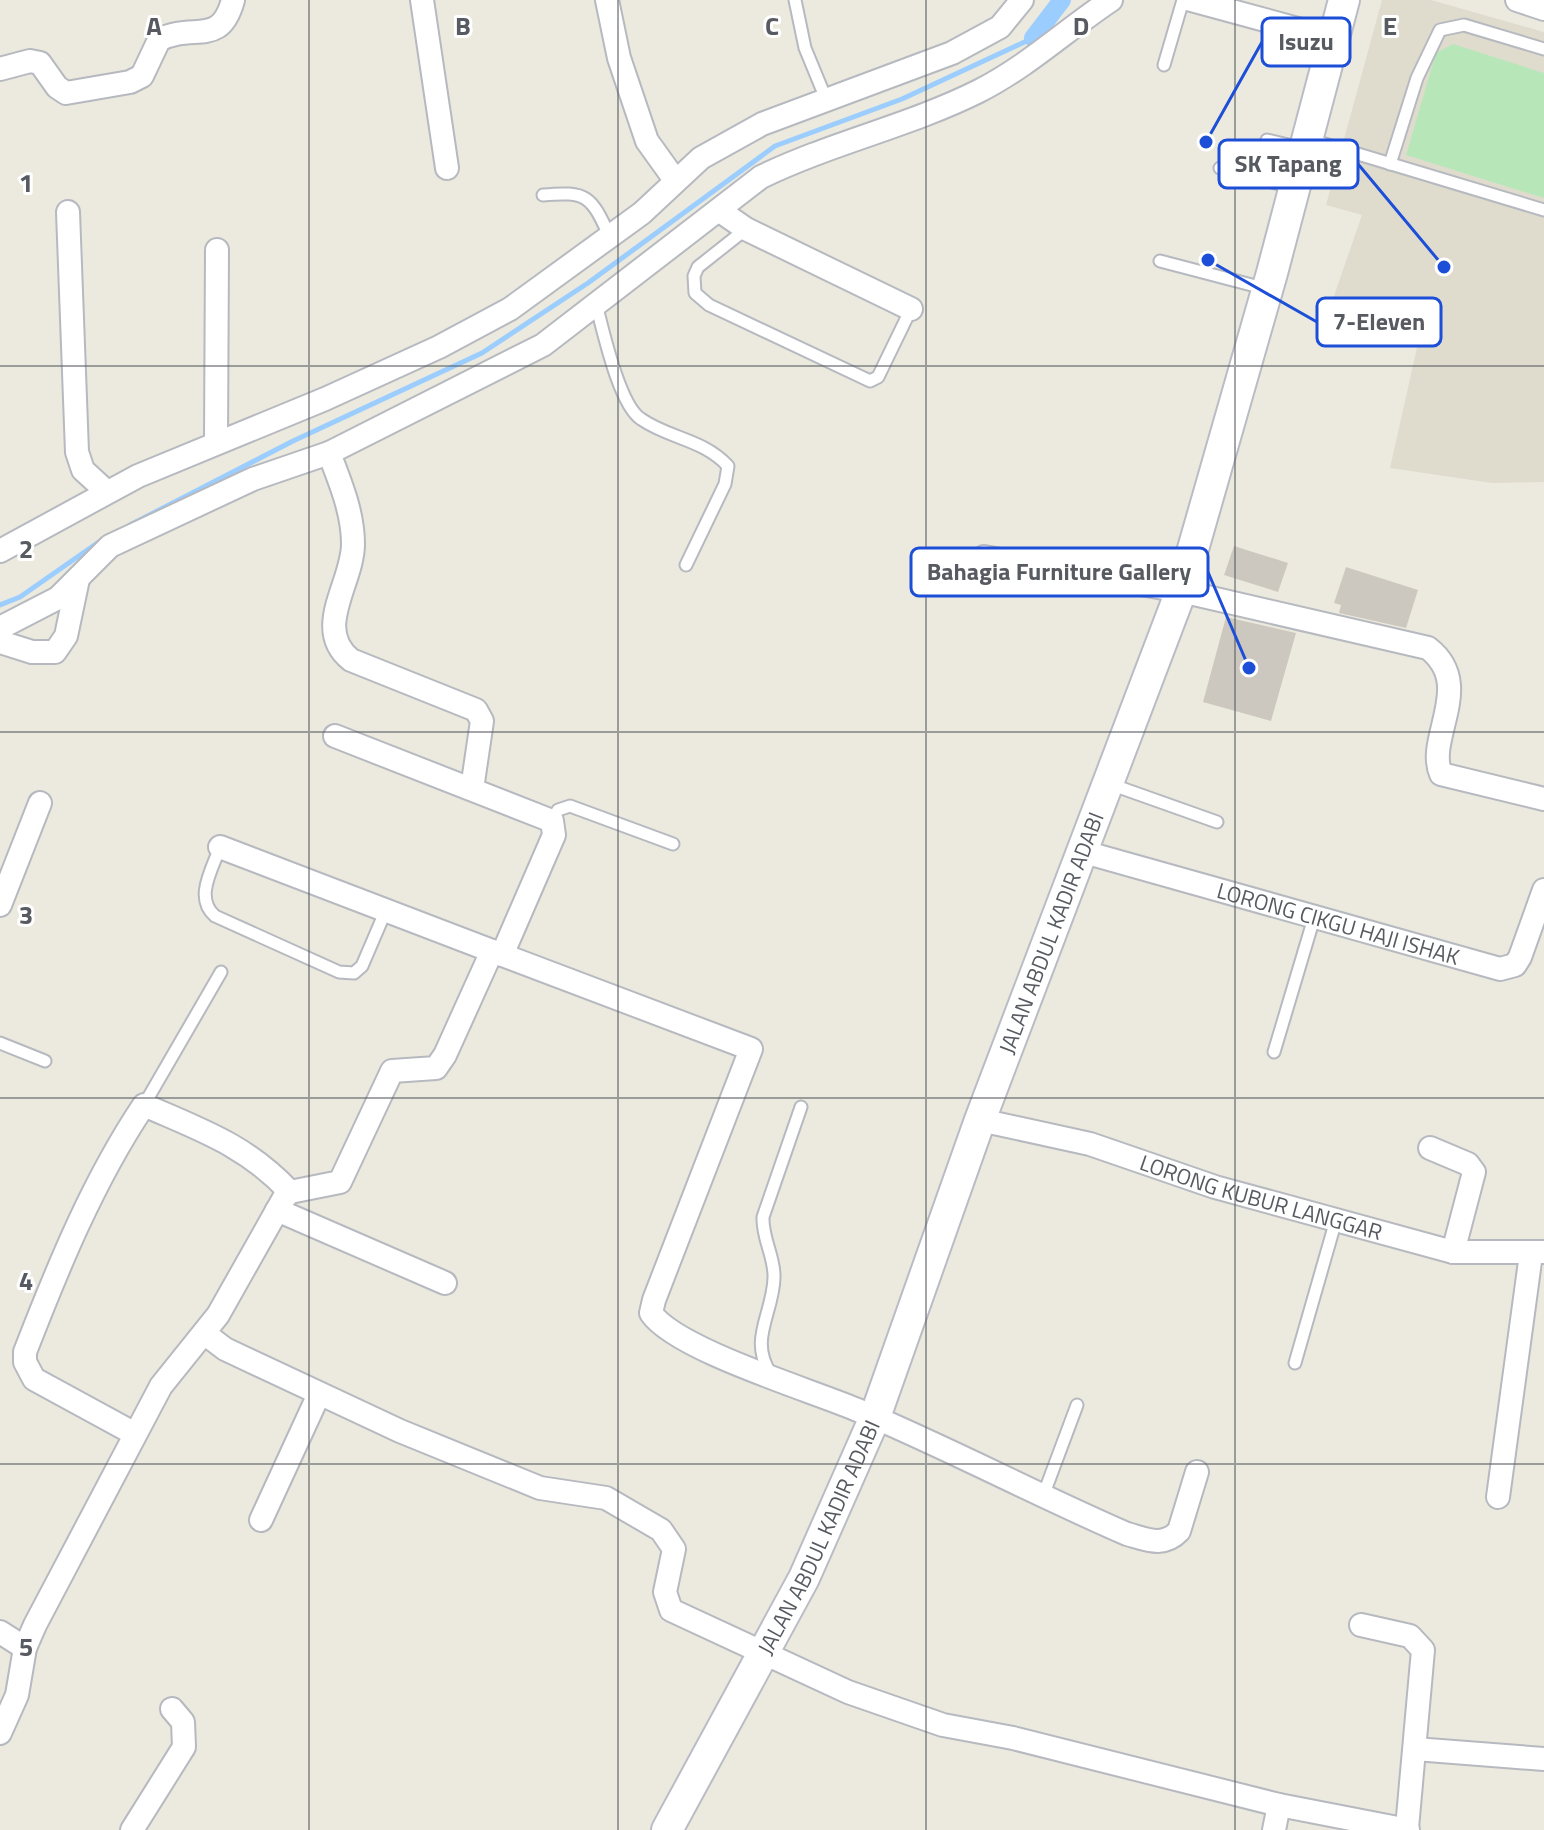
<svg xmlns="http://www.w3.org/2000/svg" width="1544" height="1830" font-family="'Titillium Web',sans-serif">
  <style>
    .education { fill: #dfdcce }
    .green { fill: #b7e7b9 }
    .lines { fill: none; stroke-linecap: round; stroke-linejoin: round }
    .stream { stroke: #9bcdff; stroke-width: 5 }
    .canal { stroke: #9bcdff; stroke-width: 18 }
    .building { fill: #ccc8bf }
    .service-casing { stroke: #b6b9bf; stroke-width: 15 }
    .minor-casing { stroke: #b6b9bf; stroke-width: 26 }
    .secondary-casing { stroke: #b9bcc4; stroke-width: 34 }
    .service { stroke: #fff; stroke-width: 11 }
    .minor { stroke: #fff; stroke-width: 22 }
    .secondary { stroke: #fff; stroke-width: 30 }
    .grid { fill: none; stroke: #575b61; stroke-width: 2; stroke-opacity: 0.55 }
    .labels { text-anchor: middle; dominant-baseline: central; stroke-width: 6; stroke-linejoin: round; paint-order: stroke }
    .street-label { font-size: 22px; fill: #575b61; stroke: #fff }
    .grid-label { font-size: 26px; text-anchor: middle; font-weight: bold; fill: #575b61; stroke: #fff; stroke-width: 6; stroke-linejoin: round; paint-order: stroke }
    .leader { fill: none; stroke: #1d4ed8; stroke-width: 3 }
    .callout-dot { fill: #1d4ed8; stroke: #fff; stroke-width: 3 }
    .callout { fill: #fff; stroke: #1d4ed8; stroke-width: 3 }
    .callout-label { font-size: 24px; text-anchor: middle; font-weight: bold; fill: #575b61 }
  </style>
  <rect width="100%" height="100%" fill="#eceade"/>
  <path class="education" d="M1382,0H1431L1544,32V482L1492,483L1390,468L1418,343L1326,319L1362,215L1326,205Z"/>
  <path class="green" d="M1453,44L1544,73V198L1406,155L1436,53Z"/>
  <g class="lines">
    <g class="stream">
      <path d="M130,525L293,441L482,353L588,283L775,146L902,99L1033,38"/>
      <path d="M0,605L20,597L106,537"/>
    </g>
    <path class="canal" d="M1033,38L1062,0"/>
  </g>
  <g class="building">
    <path d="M1234,546L1288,563L1278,592L1224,575Z"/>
    <path d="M1346,567L1418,590L1406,628L1339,613L1341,605L1334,603Z"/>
    <path d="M1226,617L1296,633L1271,721L1203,702Z"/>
  </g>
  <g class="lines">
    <g class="service-casing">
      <g id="service">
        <path d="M795,0L805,48L826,99"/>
        <path d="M1164,65L1183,0"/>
        <path d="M1308,139L1544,210"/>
        <path d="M1390,164L1417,78L1440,30L1464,25L1544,49"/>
        <path d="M1220,168L1294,188"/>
        <path d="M1256,178L1267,140L1305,149"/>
        <path d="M543,195C587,191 591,196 609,235"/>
        <path d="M746,229L698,267L694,276L695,293L709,305L870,381L878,377L911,309"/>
        <path d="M1160,261L1267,289"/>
        <path d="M596,304C603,330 619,405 641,419C670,439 703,439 728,466L725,484L686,565"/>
        <path d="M1110,784L1217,822"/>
        <path d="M552,821L558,810L570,806L673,844"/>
        <path d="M220,847C212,870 194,898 215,916L339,972L354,973L362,966L386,910"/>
        <path d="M0,1043L45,1061"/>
        <path d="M1274,1052L1314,918"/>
        <path d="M144,1105L221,972"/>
        <path d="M1295,1363L1336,1220"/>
        <path d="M771,1374C748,1340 773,1314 774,1278C775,1257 762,1239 763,1217L801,1107"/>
        <path d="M1043,1496L1077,1405"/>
      </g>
    </g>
    <g class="minor-casing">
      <g id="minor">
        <path d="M422,0L447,168"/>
        <path d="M607,0L619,58L647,141L675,180"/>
        <path d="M1191,0L1335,39"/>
        <path d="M1517,0L1544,9"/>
        <path d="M0,69L30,61L40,63L57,87L66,93L130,82L142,76L159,40C194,22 220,48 233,0"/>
        <path d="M720,211L746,229L911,309"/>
        <path d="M68,212L77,452L83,470L107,492"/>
        <path d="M216,441L217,250"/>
        <path d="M329,453C340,482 353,512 353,544C353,583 312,629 351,660L476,710L482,721L472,789"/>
        <path d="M0,551L138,476L325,399L439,347L510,309L642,213L701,158L762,124L952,53L1000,27L1022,0"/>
        <path d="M984,557L1181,591L1428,648C1476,685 1425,738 1441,774L1544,799"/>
        <path d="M0,628L58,598L110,546L253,479L329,453L543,345L761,177C831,143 909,126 979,91C1028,66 1066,30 1111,0"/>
        <path d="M0,642L32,652H55L66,636L78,579"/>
        <path d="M335,736L552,821L554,835L502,955"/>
        <path d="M220,847L492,951"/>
        <path id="s1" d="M1084,852L1500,969L1515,965L1520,957L1544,890"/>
        <path d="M0,905L40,803"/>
        <path id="s2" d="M980,1120L1090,1144L1215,1187L1453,1252H1544"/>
        <path d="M1430,1148L1468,1164L1474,1172L1453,1252"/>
        <path d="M277,1210L445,1283"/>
        <path d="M204,1333L225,1349L400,1431L540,1488L606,1498L661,1530L674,1549L665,1592L671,1610L848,1692L943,1725L1013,1738L1279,1805L1408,1830"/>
        <path d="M135,1434L34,1379L25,1362V1352C58,1267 93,1181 144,1105C201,1130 246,1145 290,1192"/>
        <path d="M1498,1497L1531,1254"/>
        <path d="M261,1520L319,1394"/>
        <path d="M1361,1625L1410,1636L1423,1650L1407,1828"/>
        <path d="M0,1632L25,1648"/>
        <path d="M0,1733L17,1695L25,1648L35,1625L161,1386L218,1315L284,1198L290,1192L340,1182L392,1071L436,1068L445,1055L492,951L751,1049L654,1300L651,1313C676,1350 814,1391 860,1411C950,1449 1037,1495 1127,1534C1146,1539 1163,1548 1179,1531L1197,1472"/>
        <path d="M1415,1749L1544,1759"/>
        <path d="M132,1830L184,1747L183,1722L172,1709"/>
        <path d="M1274,1830L1279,1805"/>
      </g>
    </g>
    <g class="secondary-casing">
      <g id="secondary">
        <path id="s3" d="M667,1830L804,1578L875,1417L980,1120L1181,591L1272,273L1344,0"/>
      </g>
    </g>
    <use href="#service" class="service"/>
    <use href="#minor" class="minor"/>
    <use href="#secondary" class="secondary"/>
  </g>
  <path class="grid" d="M309,0V1830M618,0V1830M926,0V1830M1235,0V1830M0,366H1544M0,732H1544M0,1098H1544M0,1464H1544"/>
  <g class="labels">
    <g class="street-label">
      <text stroke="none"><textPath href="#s1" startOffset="264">LORONG CIKGU HAJI ISHAK</textPath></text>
      <text stroke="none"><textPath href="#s3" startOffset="978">JALAN ABDUL KADIR ADABI</textPath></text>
      <text stroke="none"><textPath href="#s2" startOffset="292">LORONG KUBUR LANGGAR</textPath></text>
      <text stroke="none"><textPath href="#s3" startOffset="330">JALAN ABDUL KADIR ADABI</textPath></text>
    </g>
  </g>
  <g class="grid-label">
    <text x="154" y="35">A</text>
    <text x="463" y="35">B</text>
    <text x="772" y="35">C</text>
    <text x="1081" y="35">D</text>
    <text x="1390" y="35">E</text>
    <text x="26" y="192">1</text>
    <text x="26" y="558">2</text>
    <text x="26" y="924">3</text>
    <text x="26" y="1290">4</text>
    <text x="26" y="1656">5</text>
  </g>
  <path class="leader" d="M1206 142L1262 42M1444 267L1358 164M1208 260L1317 322M1249 668L1208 572"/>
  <g class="callout-dot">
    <circle cx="1206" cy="142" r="8"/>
    <circle cx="1444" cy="267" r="8"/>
    <circle cx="1208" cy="260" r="8"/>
    <circle cx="1249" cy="668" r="8"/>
  </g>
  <g class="callout">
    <rect x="1262" y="18" width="88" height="48" rx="8"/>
    <rect x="1219" y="140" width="139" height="48" rx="8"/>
    <rect x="1317" y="298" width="124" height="48" rx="8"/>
    <rect x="911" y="548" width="297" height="48" rx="8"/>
  </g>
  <g class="callout-label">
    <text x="1306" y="50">Isuzu</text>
    <text x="1288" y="172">SK Tapang</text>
    <text x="1379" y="330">7-Eleven</text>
    <text x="1059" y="580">Bahagia Furniture Gallery</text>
  </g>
</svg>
